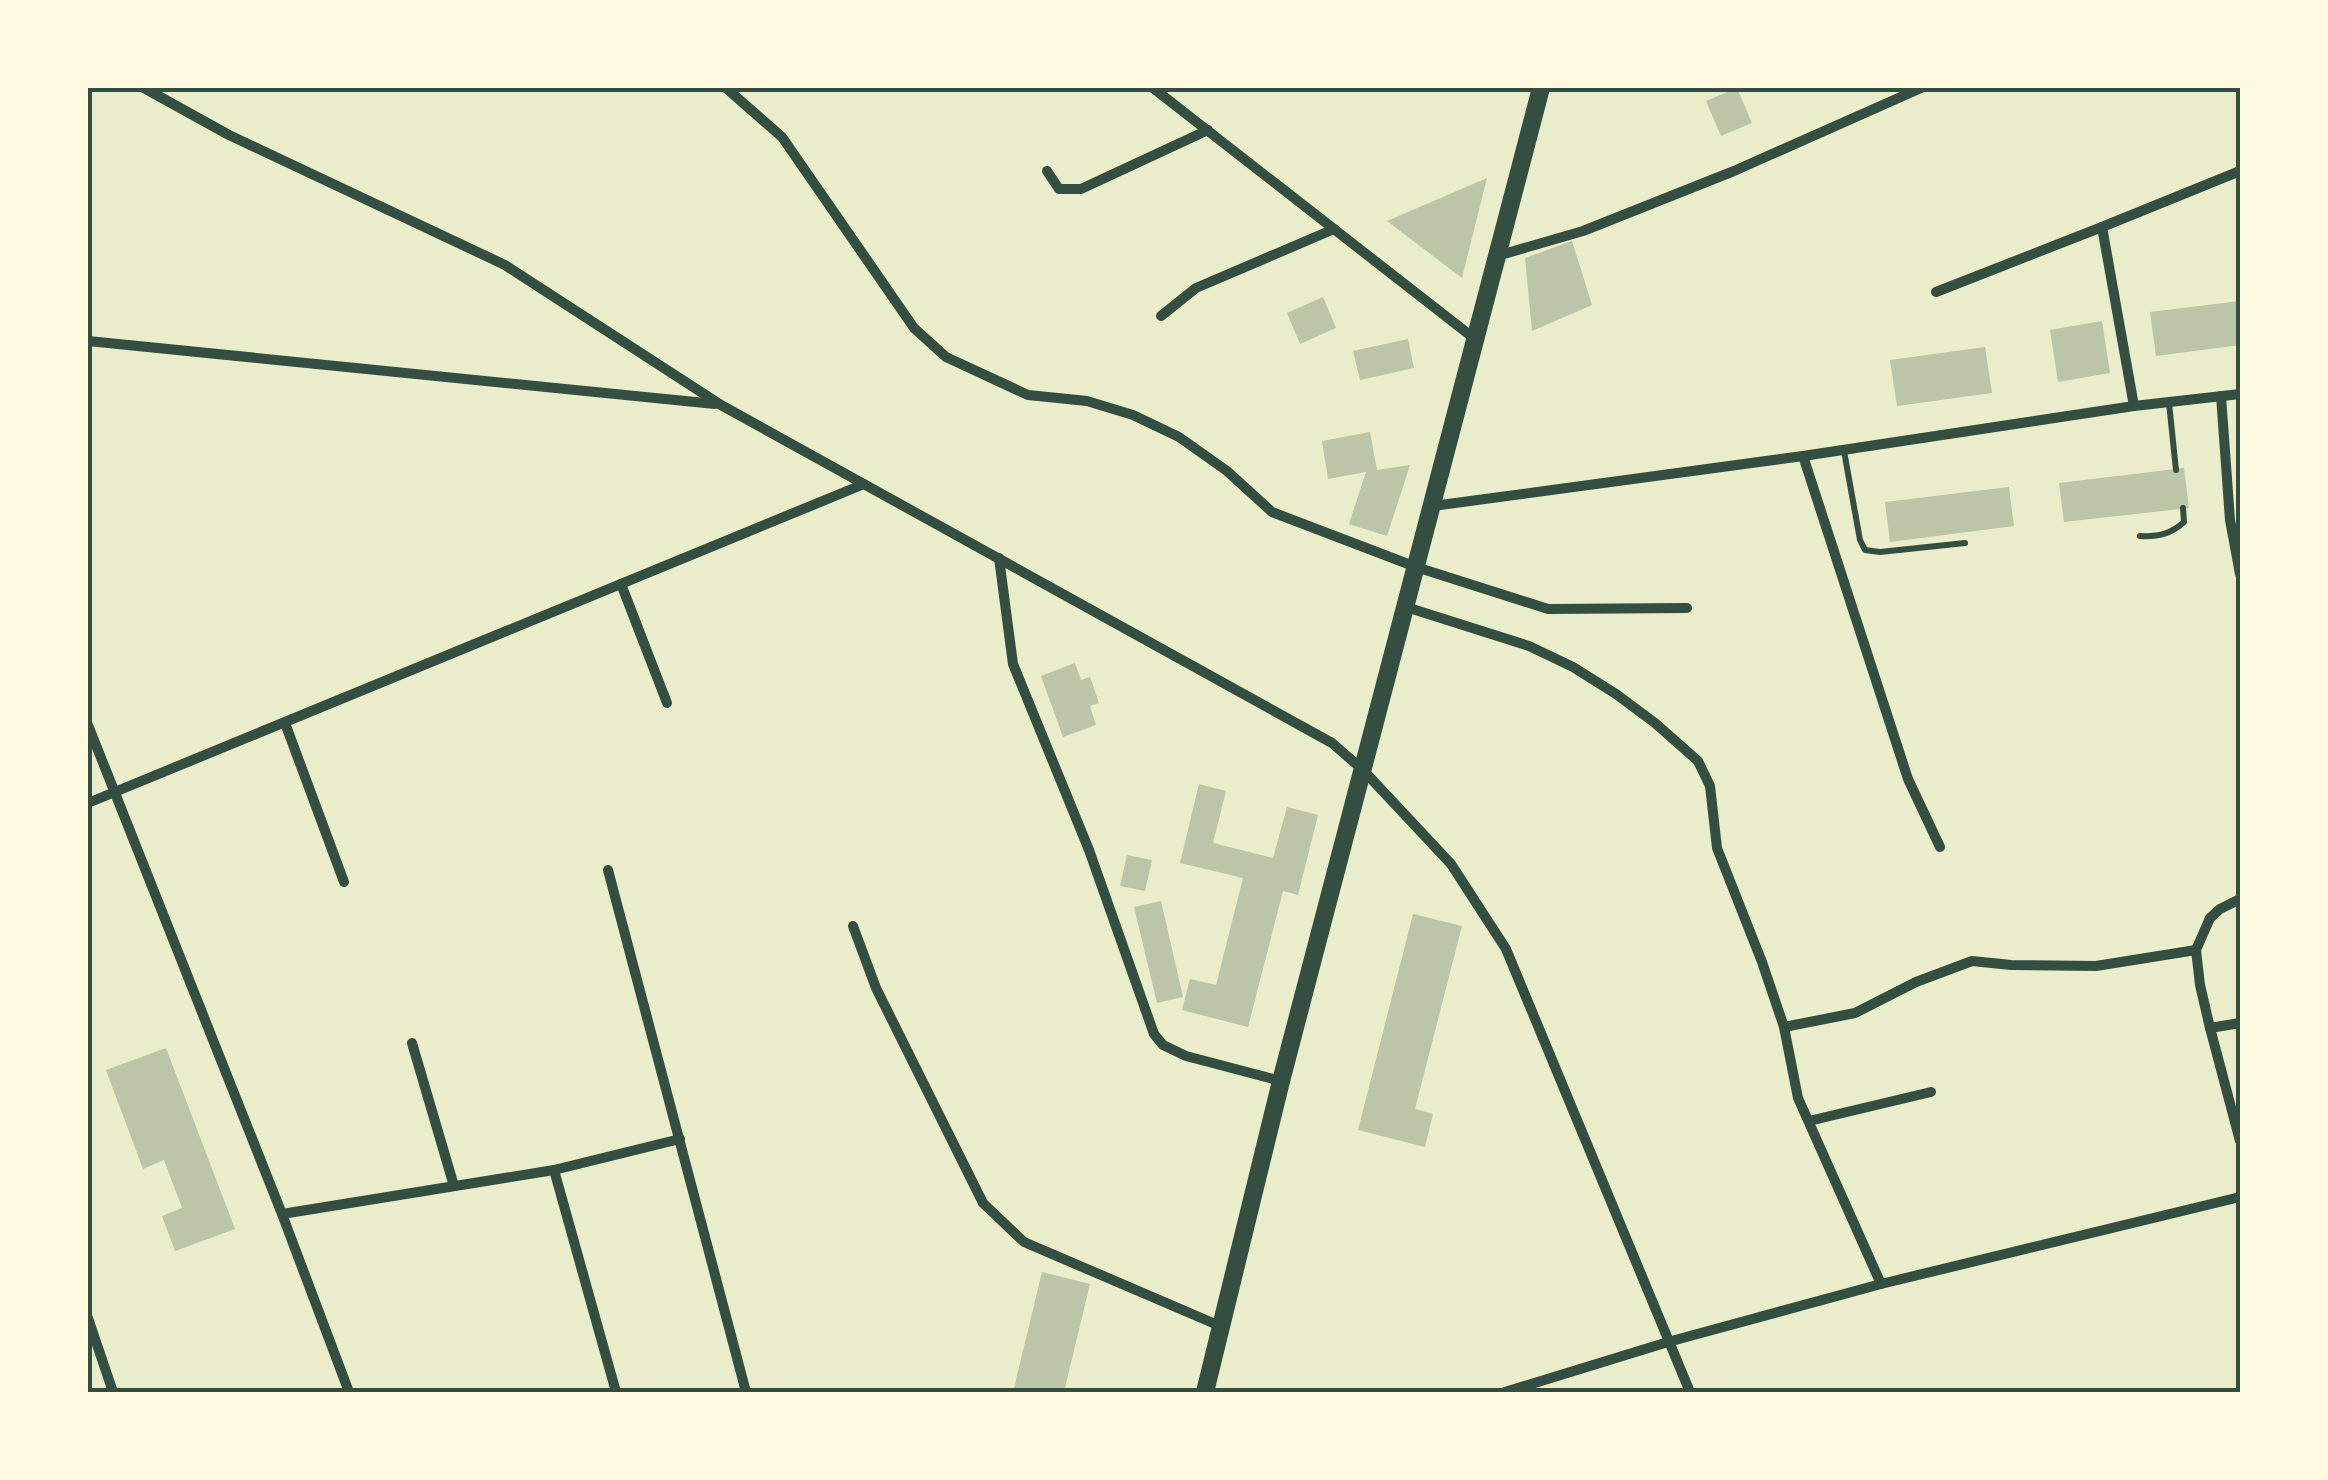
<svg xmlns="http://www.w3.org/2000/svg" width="2328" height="1480" font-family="'Public Sans',sans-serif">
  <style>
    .building { fill: #bcc5a7 }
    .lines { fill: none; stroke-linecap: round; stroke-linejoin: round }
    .service { stroke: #344e41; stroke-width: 6 }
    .minor { stroke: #344e41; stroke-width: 10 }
    .secondary { stroke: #344e41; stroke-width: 18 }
    .neatline { fill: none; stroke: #344e41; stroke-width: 4 }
  </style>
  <rect width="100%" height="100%" fill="#e9edc9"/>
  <g class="building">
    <path d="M1737,88L1752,123L1721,136L1706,101Z"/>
    <path d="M1487,178L1462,278L1387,221Z"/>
    <path d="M1572,241L1592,305L1532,331L1525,258Z"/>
    <path d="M1323,297L1336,328L1300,344L1287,313Z"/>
    <path d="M2240,301V345L2156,356L2150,312Z"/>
    <path d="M2102,321L2110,373L2058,382L2050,330Z"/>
    <path d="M1408,339L1414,368L1360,380L1353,351Z"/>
    <path d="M1985,347L1992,393L1897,406L1890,360Z"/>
    <path d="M1370,432L1377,470L1410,465L1387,536L1349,524L1366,472L1328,479L1322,441Z"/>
    <path d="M2184,468L2189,508L2064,522L2059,483Z"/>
    <path d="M2009,487L2014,526L1890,542L1885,502Z"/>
    <path d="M1075,663L1081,680L1090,677L1099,703L1090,706L1096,725L1063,737L1041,676Z"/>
    <path d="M1199,784L1226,791L1213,843L1273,858L1287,807L1318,815L1298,895L1283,891L1248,1027L1182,1010L1190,979L1216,985L1243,878L1180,863Z"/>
    <path d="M1127,855L1152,860L1145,891L1120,886Z"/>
    <path d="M1161,901L1183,997L1157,1003L1134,907Z"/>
    <path d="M1413,914L1462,926L1415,1109L1433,1114L1425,1147L1358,1130Z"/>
    <path d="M166,1048L235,1229L175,1251L162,1216L182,1208L164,1160L143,1169L106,1070Z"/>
    <path d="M1042,1272L1090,1284L1064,1392H1013Z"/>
  </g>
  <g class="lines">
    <g class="service">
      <path d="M2169,403L2176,470"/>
      <path d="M1844,451L1860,540L1865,550L1880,552L1965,543"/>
      <path d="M2140,536C2158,537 2171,534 2184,522L2183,508"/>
    </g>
    <g class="minor">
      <path d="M144,88L229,135L505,265L721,405L1332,743L1363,770L1451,864L1506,949L1690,1392"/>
      <path d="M726,88L782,137L914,328L946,357L1028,395L1087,401L1133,415L1179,437L1227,471L1272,512L1416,567L1548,609L1687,608"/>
      <path d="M1153,88L1475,339"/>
      <path d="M1047,171L1059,189H1081L1208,130"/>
      <path d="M1497,256L1583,231L1734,171L1921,88"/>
      <path d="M1936,292L2102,227"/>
      <path d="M1161,316L1196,288L1334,229"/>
      <path d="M88,341L715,404"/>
      <path d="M2221,396L2230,520L2240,574"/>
      <path d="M2134,406L2102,227L2240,171"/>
      <path d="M1803,456L1908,779L1940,847"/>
      <path d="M1433,506L1803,456L2134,406L2240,394"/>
      <path d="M999,558L1013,664L1089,850L1154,1034L1163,1045L1186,1056L1281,1081"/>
      <path d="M621,584L667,703"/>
      <path d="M1406,607L1529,646L1573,667L1616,694L1655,723L1698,761L1710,786L1717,848L1762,962L1784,1027L1798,1098L1881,1284"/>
      <path d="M285,723L344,882"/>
      <path d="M88,725L282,1214L349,1392"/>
      <path d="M88,803L864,484"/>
      <path d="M608,870L746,1392"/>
      <path d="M2240,899L2220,909L2210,918L2196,950L2200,985L2210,1028L2240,1141"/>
      <path d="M853,926L876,988L983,1203L1024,1242L1220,1326"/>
      <path d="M1784,1027L1855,1013L1916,982L1972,961L2011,965L2096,966L2196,950"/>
      <path d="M2210,1028L2240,1023"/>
      <path d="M412,1043L454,1186"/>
      <path d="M1809,1121L1931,1092"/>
      <path d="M554,1170L616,1392"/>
      <path d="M282,1214L554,1170L680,1139"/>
      <path d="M88,1318L113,1392"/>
      <path d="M1505,1392L1668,1342L1881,1284L2240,1197"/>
    </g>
    <path class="secondary" d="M1205,1392L1281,1081L1541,88"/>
  </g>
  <rect width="2328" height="1480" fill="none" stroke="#fefae0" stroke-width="180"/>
  <rect x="90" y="90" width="2148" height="1300" class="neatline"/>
</svg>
